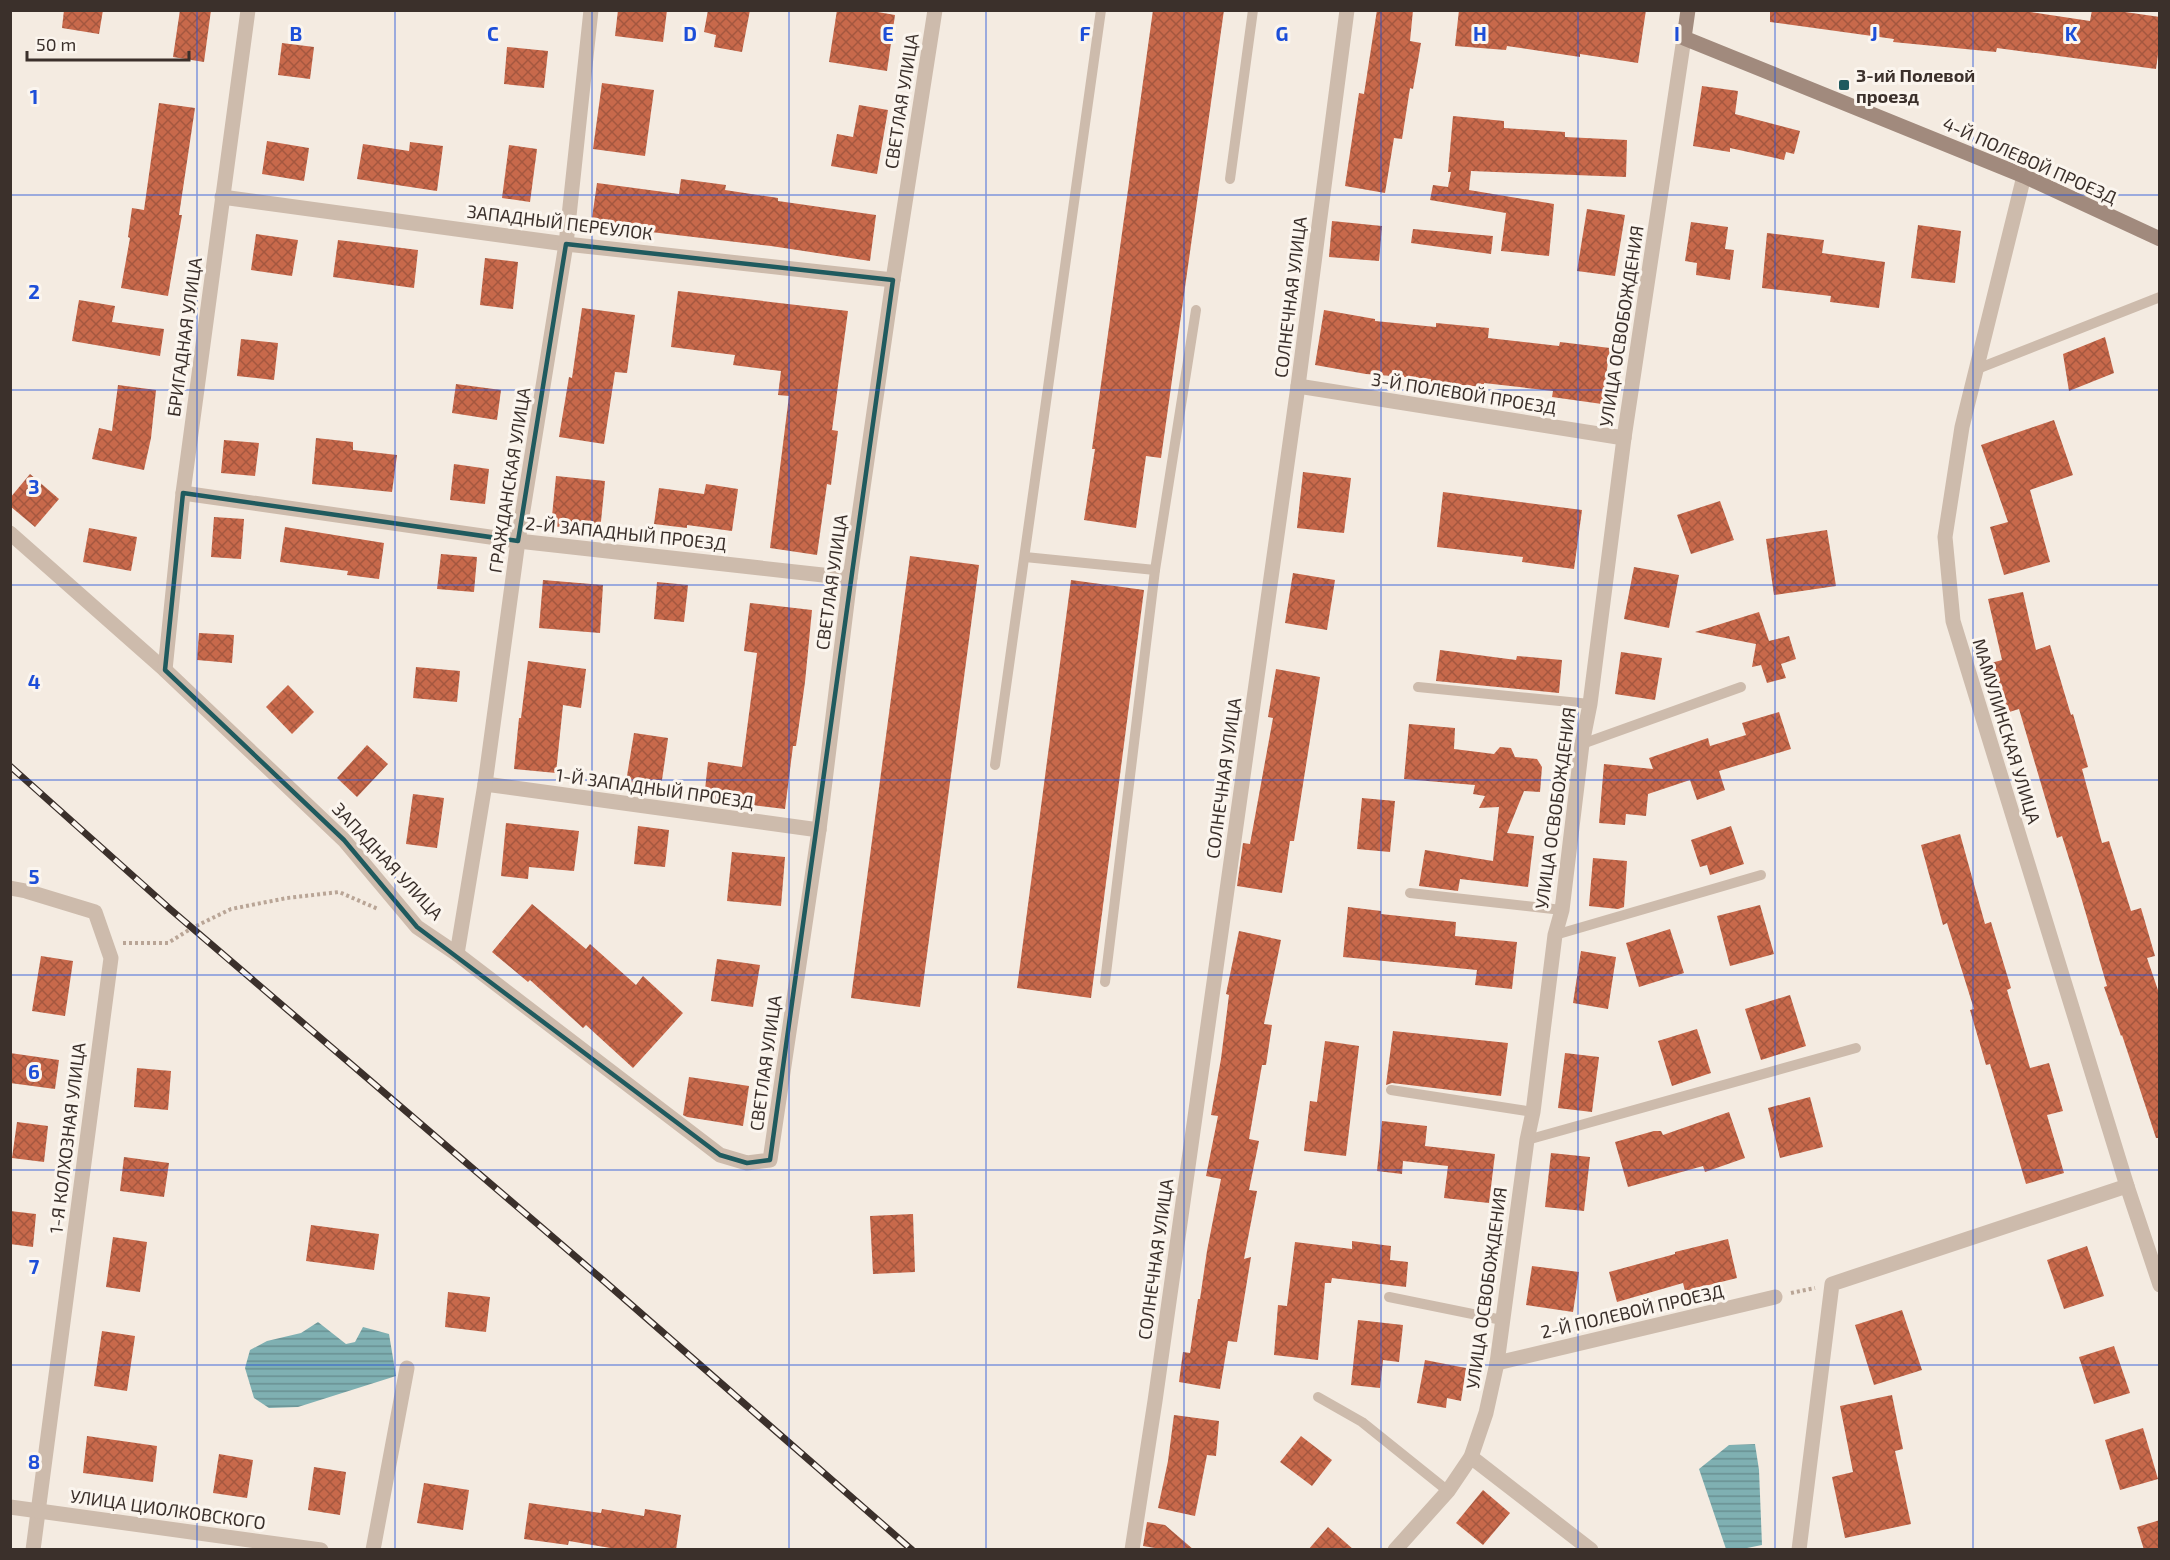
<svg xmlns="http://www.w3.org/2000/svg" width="2170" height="1560" font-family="'Exo 2',sans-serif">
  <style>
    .water { fill: url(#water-rules) }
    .building { fill: url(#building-cross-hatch) }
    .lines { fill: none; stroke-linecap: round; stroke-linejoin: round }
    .path { stroke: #b9a596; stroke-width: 4; stroke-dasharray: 3 3; stroke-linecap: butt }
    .lane { stroke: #cdbbac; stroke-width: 10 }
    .street { stroke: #cdbbac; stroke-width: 15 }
    .secondary { stroke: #a18a7d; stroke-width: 15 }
    .rail-casing { stroke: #3b302b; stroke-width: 7 }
    .rail { stroke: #fbf5ee; stroke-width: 4.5; stroke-dasharray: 14; stroke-linecap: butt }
    .marked { fill: none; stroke: #1f5a5e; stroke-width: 4.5; stroke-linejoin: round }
    .grid { fill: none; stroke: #1d4ed8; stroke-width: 1.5; stroke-opacity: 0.55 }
    .poi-dot { fill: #1f5a5e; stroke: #fbf5ee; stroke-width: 2 }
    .labels { text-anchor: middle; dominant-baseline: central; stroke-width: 6; stroke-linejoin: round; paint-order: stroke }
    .poi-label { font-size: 18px; font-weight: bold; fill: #3b302b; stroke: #fbf5ee; text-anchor: start }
    .street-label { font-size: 18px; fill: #3b302b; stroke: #fbf5ee }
    .grid-label { font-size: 20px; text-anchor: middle; font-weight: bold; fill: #1d4ed8; stroke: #fbf5ee; stroke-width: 6; stroke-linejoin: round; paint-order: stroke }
  </style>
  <defs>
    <pattern id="water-rules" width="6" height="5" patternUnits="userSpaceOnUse" patternTransform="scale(1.5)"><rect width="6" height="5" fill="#7fb0b2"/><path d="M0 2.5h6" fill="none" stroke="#699091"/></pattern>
    <pattern id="building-cross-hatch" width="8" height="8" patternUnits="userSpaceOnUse" patternTransform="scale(1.5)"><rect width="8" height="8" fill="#c8694b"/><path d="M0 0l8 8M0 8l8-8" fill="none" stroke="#a4573f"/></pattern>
  </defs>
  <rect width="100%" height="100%" fill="#f4ebe1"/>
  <g class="water">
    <path d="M318,1322L346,1344L355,1342L363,1327L389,1334L396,1376L298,1407L269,1408L254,1398L245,1368L250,1350L267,1341L301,1333Z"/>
    <path d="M1755,1444L1759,1470L1762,1545L1742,1549H1726L1699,1469L1729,1445Z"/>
  </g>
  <g class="building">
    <path d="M64,10H103L99,34L62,28Z"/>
    <path d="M180,10H211L204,62L173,57Z"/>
    <path d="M618,10H667L663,42L615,36Z"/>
    <path d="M708,10H750L742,52L714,47L716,35L704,32Z"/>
    <path d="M837,10H866L895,15L887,71L829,62Z"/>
    <path d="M1153,10H1224L1161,458L1146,456L1136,528L1084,520L1095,449H1092Z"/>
    <path d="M1377,10H1413L1410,41L1421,43L1413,89L1410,88L1402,139L1394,138L1385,193L1345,186L1359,93L1364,94Z"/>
    <path d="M1459,10H1646L1638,63L1580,54V57L1507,46L1506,50L1455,46Z"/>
    <path d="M1770,10H2017L2090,21L2092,10H2111L2160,17V40L2156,69L1997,48L1996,52L1893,42L1894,39L1770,22Z"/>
    <path d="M282,43L314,47L310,79L278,75Z"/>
    <path d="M507,47L548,51L544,88L504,84Z"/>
    <path d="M602,83L654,90L645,156L593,149Z"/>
    <path d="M1702,86L1738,91L1735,114L1800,131L1794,154L1786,152L1784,160L1730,148V152L1693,146Z"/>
    <path d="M159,103L195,108L179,215H182L168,296L121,288L130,238L128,237L132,208L144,210Z"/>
    <path d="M859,105L888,110L877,174L831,166L837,134L853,137Z"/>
    <path d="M1453,116L1504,121V128L1565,132V137L1627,140L1626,177L1471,171L1469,190L1554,204L1549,256L1501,251L1506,213L1430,200L1433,185L1448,187L1451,172H1448Z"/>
    <path d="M267,141L309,148L304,181L262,174Z"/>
    <path d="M410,142L443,146L437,191L357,179L363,144L409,151Z"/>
    <path d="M509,145L537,149L530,202L502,198Z"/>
    <path d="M681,179L726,185L725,190L778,198V201L876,215L870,261L771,246L591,225L597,183L679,194Z"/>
    <path d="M1587,209L1625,215L1615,276L1577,271Z"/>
    <path d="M1332,221L1382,226L1379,261L1329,257Z"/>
    <path d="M1691,222L1728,227L1725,249L1734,250L1730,280L1696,275L1697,263L1685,261Z"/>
    <path d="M1918,225L1961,231L1955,283L1911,278Z"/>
    <path d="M1413,229L1493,236L1491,254L1411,243Z"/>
    <path d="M1767,233L1824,240L1822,253L1885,262L1879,308L1830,302L1831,296L1762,288Z"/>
    <path d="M256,234L298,240L292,276L251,270Z"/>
    <path d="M338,240L418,250L414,288L333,277Z"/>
    <path d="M485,258L518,262L513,309L480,305Z"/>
    <path d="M678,291L848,311L832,430L838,431L831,485L827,484L817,555L770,548L789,396L778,395L781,371L733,365L735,355L671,347Z"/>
    <path d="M79,300L115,306L112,322L164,329L160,356L72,341Z"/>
    <path d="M582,308L635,315L627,373L615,372L604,444L559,437L569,377L572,378Z"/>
    <path d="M1324,310L1375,319V321L1436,327V323L1489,328L1488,338L1559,346L1560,342L1610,348L1602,404L1552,397L1553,391L1484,383V387L1431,382V379L1366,374L1315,365Z"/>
    <path d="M2105,337L2114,373L2069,391L2063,354Z"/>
    <path d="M241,339L278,343L274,380L237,376Z"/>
    <path d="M456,384L501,390L497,420L452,413Z"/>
    <path d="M118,385L156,390L151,438L144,470L92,459L99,428L112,431Z"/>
    <path d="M2054,420L2073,475L2030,490L2050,562L2004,575L1990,527L2008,522L1981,445Z"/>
    <path d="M316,438L353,442V450L397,455L392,492L312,484Z"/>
    <path d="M224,440L259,443L255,476L221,473Z"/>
    <path d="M454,464L489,469L485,504L450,500Z"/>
    <path d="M1303,472L1351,478L1344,533L1297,528Z"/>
    <path d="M30,474L59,499L35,527L10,506V498Z"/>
    <path d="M556,476L605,481L600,531L551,526Z"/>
    <path d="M706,484L738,489L732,531L687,525V528L654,524L659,488L704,494Z"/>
    <path d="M1443,492L1582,510L1574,569L1522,562L1523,557L1437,547Z"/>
    <path d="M1720,501L1734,540L1691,554L1677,515Z"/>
    <path d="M214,517L244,519L241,559L211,557Z"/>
    <path d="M285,527L384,543L379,579L347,575L348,571L280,562Z"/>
    <path d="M89,528L137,537L131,571L83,562Z"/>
    <path d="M1827,530L1836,586L1774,595L1766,539Z"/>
    <path d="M441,554L477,557L474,592L437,589Z"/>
    <path d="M910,556L979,565L920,1007L851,998Z"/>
    <path d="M1634,567L1679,575L1669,628L1624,619Z"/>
    <path d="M1293,573L1335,580L1327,630L1285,623Z"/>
    <path d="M543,580L603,585L600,633L539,628Z"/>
    <path d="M1071,580L1144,590L1091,998L1017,988Z"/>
    <path d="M657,582L688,585L684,622L654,619Z"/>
    <path d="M2023,592L2036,650L2050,645L2071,715L2073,714L2088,767L2082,769L2102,843L2109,841L2131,911L2141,908L2155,956L2147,958L2160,996V1138H2156L2122,1035L2121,1036L2104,987L2107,986L2081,897L2062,836L2057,838L2019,709L2006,713L1991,663L2002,660L1988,599Z"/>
    <path d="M750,603L812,610L805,682L796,746H793L785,809L704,799L708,762L742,767L757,653L744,651Z"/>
    <path d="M1759,612L1769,641L1789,636L1796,659L1781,664L1786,678L1767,683L1761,665L1752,667L1756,644L1695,632Z"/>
    <path d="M199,633L234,635L232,663L197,660Z"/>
    <path d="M1440,650L1516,660L1517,656L1562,660L1559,693L1436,681Z"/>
    <path d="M1621,652L1662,658L1655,700L1615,694Z"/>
    <path d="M528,661L586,669L581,708L563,705L556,773L514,769L519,718H521Z"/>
    <path d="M416,667L460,671L457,702L413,698Z"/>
    <path d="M1276,669L1320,677L1294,841H1290L1282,893L1237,886L1243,843L1250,844L1273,718L1268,717Z"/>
    <path d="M288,685L314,712L292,734L266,707Z"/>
    <path d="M1779,712L1791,749L1719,771L1725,790L1697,800L1690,780L1648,794L1646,816L1626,814L1625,825L1599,823L1604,764L1653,769L1649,758L1708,738L1710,746L1746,735L1742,723Z"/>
    <path d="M1409,724L1455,728L1454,749L1494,754L1500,747L1511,748L1515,757L1537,759L1542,767L1540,792L1524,791L1507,833L1534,836L1528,887L1460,879L1458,891L1419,886L1425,850L1493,861L1499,807L1479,808L1485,796L1473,794L1475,785L1404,779Z"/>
    <path d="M634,733L668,738L661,787L626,782Z"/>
    <path d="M367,745L388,764L357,797L337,778Z"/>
    <path d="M413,794L444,798L437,848L406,844Z"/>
    <path d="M1362,798L1395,801L1390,852L1357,849Z"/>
    <path d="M506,823L579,831L574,871L529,867L528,879L501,876Z"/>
    <path d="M638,826L669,830L665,867L634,864Z"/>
    <path d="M1731,826L1744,864L1710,875L1707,865L1700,867L1691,840Z"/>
    <path d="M1960,834L1985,924L1991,922L2011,988L2007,990L2030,1068L2049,1063L2063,1111L2047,1115L2064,1173L2026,1184L1990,1064L1986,1065L1970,1010L1974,1009L1947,923L1943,925L1921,845Z"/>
    <path d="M732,852L785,857L781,906L727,901Z"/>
    <path d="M1593,858L1627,861L1624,907L1618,909L1589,906Z"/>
    <path d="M532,904L586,949L590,944L636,985L643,976L683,1013L633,1068L586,1025L583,1028L530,980L528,982L492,952Z"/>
    <path d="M1760,905L1774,954L1730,966L1717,916Z"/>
    <path d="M1348,907L1381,911V914L1456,922L1455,936L1517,942L1512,989L1475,985L1477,970L1343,957Z"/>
    <path d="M1670,929L1684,973L1639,987L1626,943Z"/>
    <path d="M1239,931L1281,940L1264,1024L1272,1025L1266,1065H1262L1249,1139L1259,1141L1249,1190L1257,1191L1244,1259L1251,1257L1237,1342L1228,1341L1220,1389L1179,1382L1183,1352L1190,1353L1198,1299H1200L1207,1251L1221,1179L1206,1176L1218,1116L1211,1115L1221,1059L1229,995L1226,994Z"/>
    <path d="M1581,951L1616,957L1608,1009L1573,1003Z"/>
    <path d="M41,956L73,961L65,1016L32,1011Z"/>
    <path d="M717,959L760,965L753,1007L711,1001Z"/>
    <path d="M1790,995L1806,1046L1761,1060L1745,1009Z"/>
    <path d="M1697,1029L1711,1073L1672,1086L1658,1041Z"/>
    <path d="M1393,1031L1508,1043L1501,1096L1392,1083L1386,1085Z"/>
    <path d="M1325,1041L1359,1046L1346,1156L1304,1151L1310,1101L1317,1102Z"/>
    <path d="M10,1053L59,1060L55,1089L10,1083Z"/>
    <path d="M1565,1053L1599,1057L1592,1112L1558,1108Z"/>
    <path d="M137,1068L171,1071L168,1110L134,1107Z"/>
    <path d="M689,1077L749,1086L743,1126L687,1117L683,1115Z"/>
    <path d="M1810,1097L1823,1147L1780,1158L1768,1108Z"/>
    <path d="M1729,1112L1745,1158L1705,1172L1703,1166L1628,1187L1615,1142L1654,1131H1661L1663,1135Z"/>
    <path d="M1382,1121L1427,1126L1425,1146L1495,1154L1489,1203L1444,1198L1448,1166L1403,1161L1402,1174L1377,1171Z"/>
    <path d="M17,1122L48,1126L44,1162L12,1158Z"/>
    <path d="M1551,1153L1590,1157L1584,1211L1545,1207Z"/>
    <path d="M124,1157L169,1163L164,1197L120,1191Z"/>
    <path d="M10,1211L36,1214L33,1247L10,1244Z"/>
    <path d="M913,1214L915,1272L873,1274L870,1216Z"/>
    <path d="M311,1225L379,1234L374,1270L306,1261Z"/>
    <path d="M113,1237L147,1242L140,1292L106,1287Z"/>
    <path d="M1728,1239L1737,1278L1685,1291L1683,1283L1617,1302L1609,1272L1675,1254V1252Z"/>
    <path d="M1352,1241L1391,1246L1390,1260L1408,1262L1406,1287L1332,1278L1331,1283H1325L1318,1360L1274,1355L1278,1305L1287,1306L1295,1242L1352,1249Z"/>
    <path d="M2087,1246L2104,1296L2064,1309L2047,1260Z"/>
    <path d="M1532,1266L1579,1272L1573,1312L1526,1305Z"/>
    <path d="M448,1292L490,1297L486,1332L445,1327Z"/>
    <path d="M1902,1310L1922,1370L1874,1385L1855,1325Z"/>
    <path d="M1358,1320L1403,1325L1399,1362L1383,1360L1380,1388L1351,1385Z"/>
    <path d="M102,1331L135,1336L127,1391L94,1386Z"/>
    <path d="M2114,1346L2130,1393L2094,1404L2079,1357Z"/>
    <path d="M1425,1360L1466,1368L1461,1401L1447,1398L1446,1408L1417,1403Z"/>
    <path d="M1892,1395L1903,1449L1895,1451L1911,1524L1845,1538L1832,1477L1853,1472L1840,1406Z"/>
    <path d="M1174,1415L1219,1421L1216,1456L1207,1455L1195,1516L1158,1508L1168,1461Z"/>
    <path d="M2143,1428L2158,1479L2120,1490L2105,1440Z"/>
    <path d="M87,1436L157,1446L153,1482L83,1473Z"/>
    <path d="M1301,1436L1332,1460L1312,1486L1280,1462Z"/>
    <path d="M219,1454L253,1460L247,1498L213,1493Z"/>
    <path d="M314,1467L346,1472L340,1515L308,1510Z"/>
    <path d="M424,1483L469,1490L463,1530L417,1523Z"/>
    <path d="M1483,1490L1510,1513L1483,1545L1456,1523Z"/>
    <path d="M529,1503L601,1513L602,1509L644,1516L645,1509L681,1515L676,1550H622L569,1541L568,1545L524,1539Z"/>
    <path d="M2160,1520V1550H2144L2137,1527Z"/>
    <path d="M1147,1522L1165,1525L1194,1550H1167L1143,1546Z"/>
    <path d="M1328,1527L1354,1550H1308Z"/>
  </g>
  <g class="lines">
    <g class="path">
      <path d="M123,943H168L192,928L231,909L287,898L339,892L378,909"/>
      <path d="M1791,1293L1815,1288"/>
    </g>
    <g class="lane">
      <path d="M1230,179L1253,10"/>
      <path d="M1977,369L2160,297"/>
      <path d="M1025,557L1155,570L1196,310"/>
      <path d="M1418,687L1590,704"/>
      <path d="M1582,744L1741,687"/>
      <path d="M995,765L1101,10"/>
      <path d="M1410,893L1562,910"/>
      <path d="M1555,935L1761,875"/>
      <path d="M1105,982L1155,570"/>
      <path d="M1391,1090L1533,1112"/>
      <path d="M1527,1140L1856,1048"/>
      <path d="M1389,1297L1502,1320"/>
      <path d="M1318,1397L1362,1422L1448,1491"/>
    </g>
    <g class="street">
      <path d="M2024,176L1962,427L1945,537L1953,621L2127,1186L2160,1285"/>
      <path d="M222,197L566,244L893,280"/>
      <path d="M1298,386L1624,438"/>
      <path d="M183,493L518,541L850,578"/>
      <path d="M10,533L165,670L344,840L417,927L457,954L720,1155L747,1163L770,1160L819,830L850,578L893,280L935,10"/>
      <path d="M165,670L183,493L248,10"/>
      <path d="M485,784L819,830"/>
      <path d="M10,888L26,891L95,912L111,958L33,1550"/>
      <path d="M457,954L485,784L518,541L566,244L591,10"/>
      <path d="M1497,1363L1775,1297"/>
      <path d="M1471,1457L1591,1550"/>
      <path d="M10,1507L321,1550"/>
      <path d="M373,1550L407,1368"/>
      <path d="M1132,1550L1155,1401L1298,386L1347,10"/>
      <path d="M1395,1550L1448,1491L1471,1457L1486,1413L1497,1363L1527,1140L1533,1112L1555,935L1562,910L1582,744L1590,704L1624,438L1684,38"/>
      <path d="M1799,1550L1832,1284L2127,1186"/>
    </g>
    <path class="secondary" d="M1688,10L1684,38L2024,176L2160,239"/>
    <g class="rail-casing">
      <path id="rail" d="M10,766L170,909L604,1281L912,1550"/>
    </g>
    <use href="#rail" class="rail"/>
  </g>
  <path class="marked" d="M566,244L893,280L770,1160L747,1163L720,1155L417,927L344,840L165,670L183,493L518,541Z"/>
  <path class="grid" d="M197,10V1550M395,10V1550M592,10V1550M789,10V1550M986,10V1550M1184,10V1550M1381,10V1550M1578,10V1550M1775,10V1550M1973,10V1550M10,195H2160M10,390H2160M10,585H2160M10,780H2160M10,975H2160M10,1170H2160M10,1365H2160"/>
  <rect class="poi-dot" x="1838" y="79" width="12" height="12" rx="3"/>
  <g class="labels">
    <g class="poi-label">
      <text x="1856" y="75">3-ий Полевой<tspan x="1856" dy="21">проезд</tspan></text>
    </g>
    <g class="street-label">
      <text transform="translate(901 101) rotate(-81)">СВЕТЛАЯ УЛИЦА</text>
      <text transform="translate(2030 160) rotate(24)">4-Й ПОЛЕВОЙ ПРОЕЗД</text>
      <text transform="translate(560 222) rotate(7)">ЗАПАДНЫЙ ПЕРЕУЛОК</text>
      <text transform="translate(1290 297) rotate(-83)">СОЛНЕЧНАЯ УЛИЦА</text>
      <text transform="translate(1621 326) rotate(-81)">УЛИЦА ОСВОБОЖДЕНИЯ</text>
      <text transform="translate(184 337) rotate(-82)">БРИГАДНАЯ УЛИЦА</text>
      <text transform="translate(1464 393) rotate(9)">3-Й ПОЛЕВОЙ ПРОЕЗД</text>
      <text transform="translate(509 480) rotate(-81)">ГРАЖДАНСКАЯ УЛИЦА</text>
      <text transform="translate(626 533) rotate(6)">2-Й ЗАПАДНЫЙ ПРОЕЗД</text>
      <text transform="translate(831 582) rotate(-82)">СВЕТЛАЯ УЛИЦА</text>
      <text transform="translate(2007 731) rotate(73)">МАМУЛИНСКАЯ УЛИЦА</text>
      <text transform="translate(1223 778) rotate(-82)">СОЛНЕЧНАЯ УЛИЦА</text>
      <text transform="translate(655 788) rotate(8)">1-Й ЗАПАДНЫЙ ПРОЕЗД</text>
      <text transform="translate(1555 808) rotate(-82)">УЛИЦА ОСВОБОЖДЕНИЯ</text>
      <text transform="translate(388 861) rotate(47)">ЗАПАДНАЯ УЛИЦА</text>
      <text transform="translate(765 1063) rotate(-82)">СВЕТЛАЯ УЛИЦА</text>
      <text transform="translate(67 1138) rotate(-83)">1-Я КОЛХОЗНАЯ УЛИЦА</text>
      <text transform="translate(1155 1259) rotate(-82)">СОЛНЕЧНАЯ УЛИЦА</text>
      <text transform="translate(1486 1288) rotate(-82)">УЛИЦА ОСВОБОЖДЕНИЯ</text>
      <text transform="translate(1632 1311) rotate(-13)">2-Й ПОЛЕВОЙ ПРОЕЗД</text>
      <text transform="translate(168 1509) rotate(8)">УЛИЦА ЦИОЛКОВСКОГО</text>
    </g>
  </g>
  <g class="grid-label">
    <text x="296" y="41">B</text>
    <text x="493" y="41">C</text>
    <text x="690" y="41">D</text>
    <text x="888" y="41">E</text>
    <text x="1085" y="41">F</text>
    <text x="1282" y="41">G</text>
    <text x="1480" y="41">H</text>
    <text x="1677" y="41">I</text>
    <text x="1874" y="41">J</text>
    <text x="2071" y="41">K</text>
    <text x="34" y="104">1</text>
    <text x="34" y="299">2</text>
    <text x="34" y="494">3</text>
    <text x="34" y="689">4</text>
    <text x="34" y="884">5</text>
    <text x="34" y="1079">6</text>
    <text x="34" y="1274">7</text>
    <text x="34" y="1469">8</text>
  </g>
  <rect width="2170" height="1560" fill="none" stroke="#3b302b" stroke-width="24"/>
  <path d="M27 51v9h162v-9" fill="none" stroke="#3b302b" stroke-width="3"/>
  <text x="36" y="51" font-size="18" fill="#3b302b" stroke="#fbf5ee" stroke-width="4.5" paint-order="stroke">50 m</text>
</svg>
